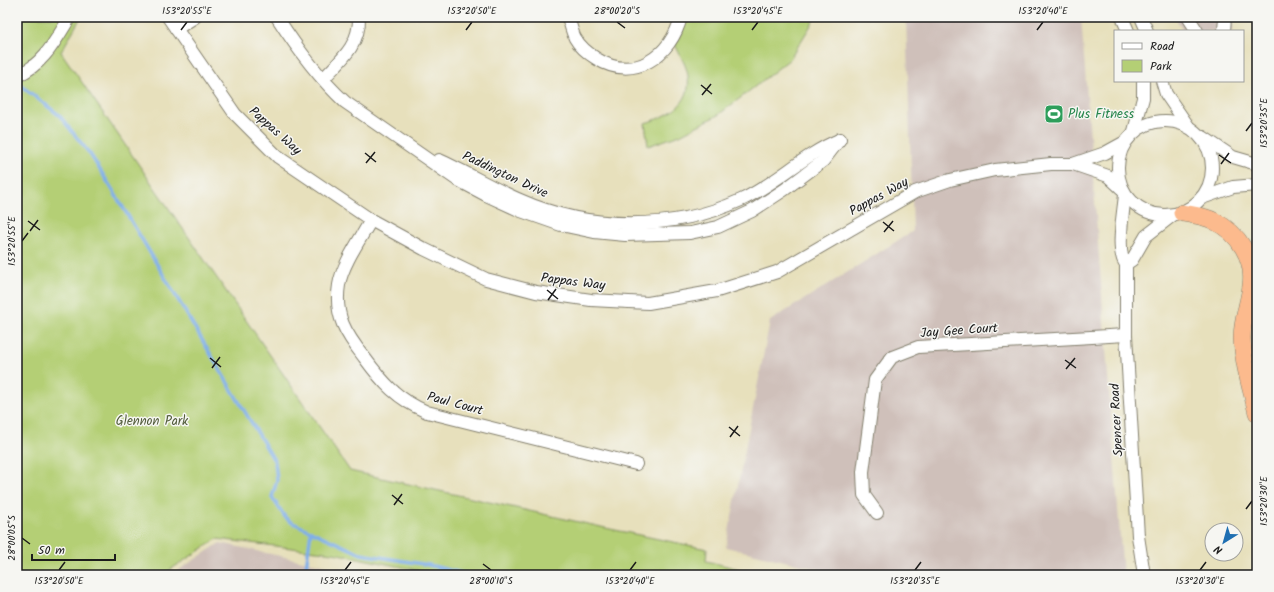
<svg xmlns="http://www.w3.org/2000/svg" width="1274" height="592" font-family="Kalam,sans-serif">
  <style>
    .industrial { fill: #cfc0ba }
    .green { fill: #b4cf75; stroke: #687648 }
    .lines { fill: none; stroke-linecap: round; stroke-linejoin: round }
    .stream { stroke: #7fafea; stroke-width: 3.5 }
    .minor-casing { stroke: #827e6c; stroke-width: 14 }
    .highway-casing { stroke: #827e6c; stroke-width: 18 }
    .minor { stroke: #fff; stroke-width: 12 }
    .highway { stroke: #fcba8d; stroke-width: 17 }
    .ticks { fill: none; stroke: #1c1c1c; stroke-width: 1.5 }
    .labels { text-anchor: middle; dominant-baseline: central; stroke-width: 3; stroke-linejoin: round; paint-order: stroke }
    .leisure-label { font-size: 13px; fill: #27864d; stroke: #f6f6f2; text-anchor: start }
    .street-label { font-size: 13px; fill: #1c1c1c; stroke: #f6f6f2 }
    .park-label { font-size: 13px; fill: #515b3b; stroke: #f6f6f2 }
    .neatline { fill: none; stroke: #1c1c1c; stroke-width: 1.5 }
    .ticks-label { font-size: 10px; text-anchor: middle; fill: #1c1c1c }
  </style>
  <rect width="100%" height="100%" fill="#f6f6f2"/>
  <filter id="ink" filterUnits="userSpaceOnUse"><feTurbulence type="fractalNoise" baseFrequency=".025" numOctaves="2"/><feDisplacementMap in="SourceGraphic" scale="8" xChannelSelector="R" yChannelSelector="G"/><feConvolveMatrix kernelMatrix="1 2 1 2 8 2 1 2 1" color-interpolation-filters="sRGB"/></filter>
  <filter id="wash" filterUnits="userSpaceOnUse"><feTurbulence type="fractalNoise" baseFrequency=".012" numOctaves="4" result="noise"/><feDisplacementMap in="SourceGraphic" scale="16" xChannelSelector="R" yChannelSelector="G"/><feGaussianBlur stdDeviation="0.9" result="paint"/><feColorMatrix in="noise" values="0 0 0 0 0 0 0 0 0 0 0 0 0 0 0 0 0 1.4 0 .05"/><feComposite in="paint" operator="in"/></filter>
  <g filter="url(#wash)">
    <rect width="100%" height="100%" fill="#e7e0bc"/>
    <g class="industrial">
      <path d="M906,17H1081L1123,575H843L726,547L770,321L913,231Z"/>
      <path d="M1175,17H1233V31H1183Z"/>
      <path d="M220,543L369,575H171Z"/>
    </g>
    <g class="green">
      <path d="M17,17H81L61,52L350,471L610,529L707,549L706,561L764,575H441L333,553L217,539L162,575H17Z"/>
      <path d="M688,17H816L790,59L743,96L718,115L680,135L648,146L645,123C668,116 692,105 688,76C687,66 679,54 675,44Z"/>
    </g>
    <g class="lines">
      <g class="stream">
        <path d="M20,85L59,115L90,154L112,189L275,462L277,480L272,497L285,517L291,522L361,554L429,565L469,575"/>
        <path d="M305,575L311,531"/>
      </g>
    </g>
  </g>
  <g filter="url(#ink)">
    <g class="lines">
      <g class="minor-casing">
        <g id="minor">
          <path d="M168,17L235,114L278,157L371,220L424,249L486,279L536,292L591,300L648,303L717,291L777,272L915,192L950,180L995,170L1051,164H1073L1108,176L1121,188"/>
          <path d="M277,17C296,47 319,78 345,102L456,179L486,195L521,211L561,225L594,232L625,235L690,233L718,227L752,211L784,190L823,161L840,139"/>
          <path d="M568,17C570,23 572,32 575,38C580,47 589,54 597,59C634,82 671,56 681,17"/>
          <path d="M1122,17L1128,31"/>
          <path d="M1141,17L1147,31"/>
          <path d="M1188,17L1197,31"/>
          <path d="M176,29L195,17"/>
          <path d="M1224,31L1225,17"/>
          <path d="M17,76C44,64 55,41 70,17"/>
          <path d="M323,79C341,60 360,45 359,17"/>
          <path d="M1162,81L1166,94L1188,126"/>
          <circle cx="1165" cy="168" r="47"/>
          <path d="M1134,131L1143,98V81"/>
          <path d="M1203,137L1233,157L1257,164"/>
          <path d="M439,160C466,172 492,188 520,200C589,231 673,231 741,200C776,184 803,155 839,140"/>
          <path d="M1073,164L1105,153L1125,142"/>
          <path d="M1125,194C1124,210 1115,253 1126,264V335L1138,536L1144,575"/>
          <path d="M1202,198L1233,187L1257,185"/>
          <path d="M371,220C361,238 342,265 339,285C334,316 346,334 364,357C383,383 397,399 427,412L636,464"/>
          <path d="M1126,264L1132,260L1146,236L1173,215"/>
          <path d="M877,513L864,495L863,472L875,380L892,357L918,347L1126,335"/>
        </g>
      </g>
      <g class="highway-casing">
        <path id="highway" d="M1182,213C1193,215 1205,216 1214,221C1239,233 1255,259 1251,286C1249,303 1242,320 1242,338C1243,363 1251,388 1257,413"/>
      </g>
      <use href="#minor" class="minor"/>
      <use href="#highway" class="highway"/>
    </g>
  </g>
  <path class="ticks" d="M617,22L625,28M181,30L187,22M466,30L472,22M752,30L758,22M1037,30L1043,22M701,85L712,94M702,95L711,84M1246,131L1252,123M365,153L376,162M1219,155L1231,163M366,163L375,152M1221,164L1229,153M28,221L40,230M883,222L894,231M30,231L38,220M884,232L893,221M22,241L28,233M547,290L558,299M548,300L556,289M210,358L221,367M1065,360L1076,368M212,368L220,357M1066,369L1075,358M729,427L740,436M730,437L738,426M392,495L403,504M394,505L402,494M1246,509L1252,501M22,538L30,544M483,564L491,570M59,570L65,562M345,570L351,562M630,570L636,562M915,570L921,562M1200,570L1206,562"/>
  <defs>
    <g id="stadium-square" transform="scale(1)"><rect x="-9" y="-9" width="18" height="18" rx="4" fill="#2e9e5b" stroke="#f6f6f2"/><path d="M0-5a6.5 5 0 1 0 0 10a6.5 5 0 1 0 0-10ZM-3.5-1.8h7v3.6h-7Z" fill="#fff"/></g>
  </defs>
  <g fill-rule="evenodd">
    <use href="#stadium-square" x="1054" y="114"/>
  </g>
  <g class="labels">
    <g class="leisure-label">
      <text x="1068" y="114">Plus Fitness</text>
    </g>
    <g class="street-label">
      <text transform="translate(275 131) rotate(42)">Pappas Way</text>
      <text transform="translate(505 175) rotate(25)">Paddington Drive</text>
      <text transform="translate(879 197) rotate(-29)">Pappas Way</text>
      <text transform="translate(573 282) rotate(7)">Pappas Way</text>
      <text transform="translate(959 331) rotate(-4)">Jay Gee Court</text>
      <text transform="translate(455 404) rotate(15)">Paul Court</text>
      <text transform="translate(1117 420) rotate(-93)">Spencer Road</text>
    </g>
    <g class="park-label">
      <text x="152" y="421">Glennon Park</text>
    </g>
  </g>
  <rect width="1274" height="592" fill="none" stroke="#f6f6f2" stroke-width="44"/>
  <rect x="1114" y="30" width="130" height="52" fill="#f6f6f2" stroke="#9f9f9c"/>
  <rect x="1122" y="43" width="20" height="6" fill="#ffffff" stroke="#9f9f9c"/>
  <text x="1150" y="50" font-size="12" fill="#1c1c1c">Road</text>
  <rect x="1122" y="60" width="20" height="12" fill="#b4cf75" stroke="#9f9f9c"/>
  <text x="1150" y="70" font-size="12" fill="#1c1c1c">Park</text>
  <g transform="translate(1224 542) rotate(217)"><circle r="19" fill="#f6f6f2" stroke="#9f9f9c"/>
  <path d="M0-3L7 15L0 10L-7 15Z" fill="#1f6fb2"/>
  <text y="-6" font-size="11" font-weight="bold" text-anchor="middle" fill="#1c1c1c">N</text>
  </g>
  <path d="M32 554v6h83v-6" fill="none" stroke="#1c1c1c" stroke-width="2"/>
  <text x="38" y="554" font-size="12" fill="#1c1c1c" stroke="#f6f6f2" stroke-width="3" paint-order="stroke">50 m</text>
  <rect x="22" y="22" width="1230" height="548" class="neatline"/>
  <g class="ticks-label">
    <text x="187" y="14">153°20'55"E</text>
    <text x="472" y="14">153°20'50"E</text>
    <text x="617" y="14">28°00'20"S</text>
    <text x="758" y="14">153°20'45"E</text>
    <text x="1043" y="14">153°20'40"E</text>
    <text transform="translate(1263 123) rotate(-90)" y="4">153°20'35"E</text>
    <text transform="translate(11 241) rotate(-90)" y="4">153°20'55"E</text>
    <text transform="translate(1263 501) rotate(-90)" y="4">153°20'30"E</text>
    <text transform="translate(11 538) rotate(-90)" y="4">28°00'05"S</text>
    <text x="59" y="584">153°20'50"E</text>
    <text x="345" y="584">153°20'45"E</text>
    <text x="491" y="584">28°00'10"S</text>
    <text x="630" y="584">153°20'40"E</text>
    <text x="915" y="584">153°20'35"E</text>
    <text x="1200" y="584">153°20'30"E</text>
  </g>
</svg>
